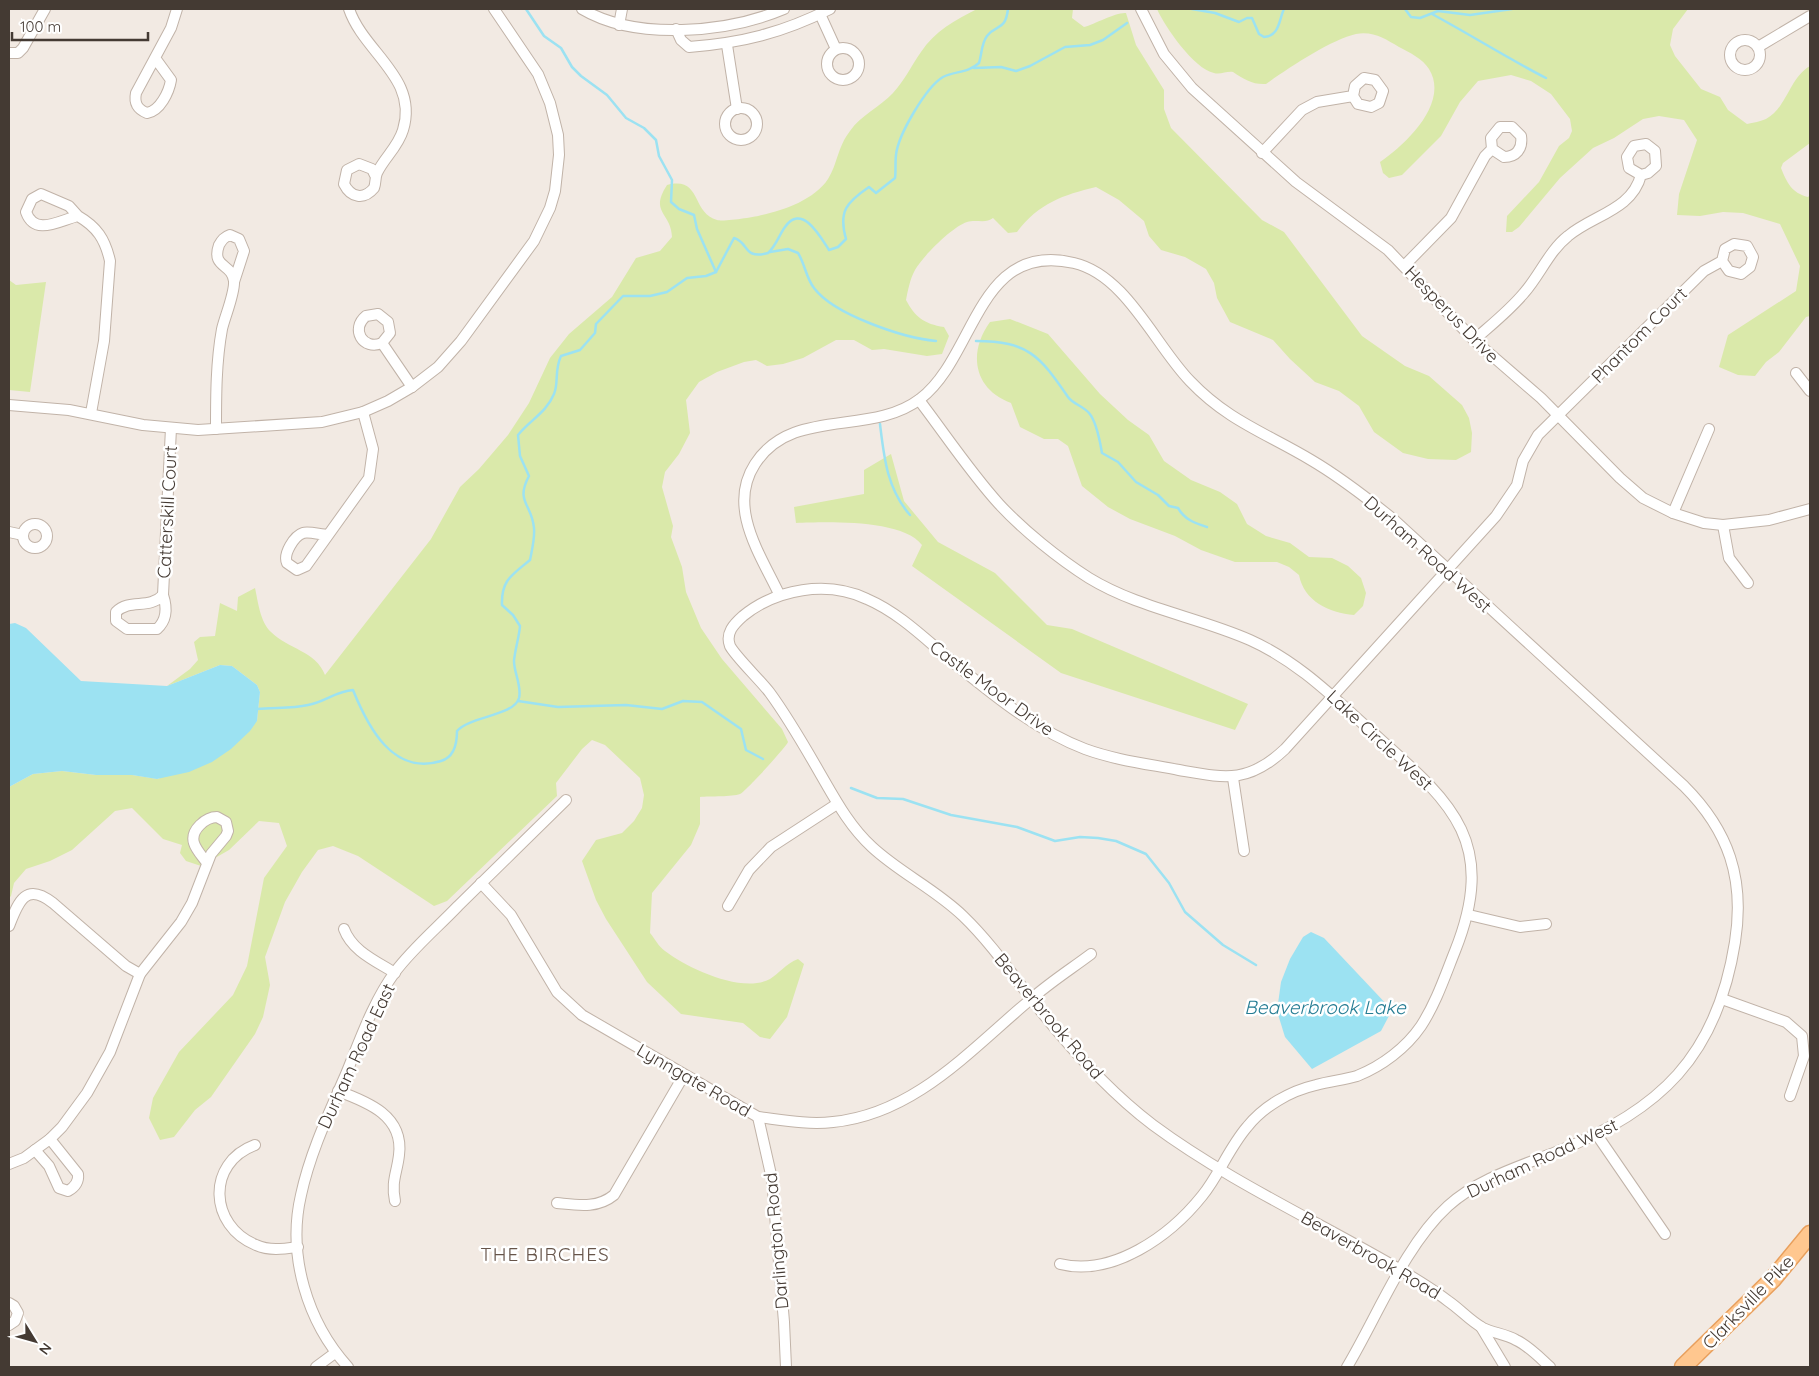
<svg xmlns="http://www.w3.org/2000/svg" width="1819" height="1376" font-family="Quicksand,sans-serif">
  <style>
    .green { fill: #dae9aa }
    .water { fill: #9ce2f2 }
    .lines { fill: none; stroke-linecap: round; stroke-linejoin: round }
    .stream { stroke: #9ce2f2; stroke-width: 2.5 }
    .street-casing { stroke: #c1b3a8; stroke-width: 12 }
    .primary-casing { stroke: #e89f5c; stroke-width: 19 }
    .street { stroke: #fff; stroke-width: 10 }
    .primary { stroke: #ffc78f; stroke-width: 16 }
    .labels { text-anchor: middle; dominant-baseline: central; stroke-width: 5; stroke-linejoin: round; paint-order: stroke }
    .street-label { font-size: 18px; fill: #443a33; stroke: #fff }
    .water-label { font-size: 19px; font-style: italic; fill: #247c93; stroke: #fff }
    .neighbourhood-label { font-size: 19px; letter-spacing: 1px; fill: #67554a; stroke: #fff }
  </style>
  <rect width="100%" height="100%" fill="#f2eae3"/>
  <g class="green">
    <path d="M977,9H1073L1072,18L1084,27C1095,24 1116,12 1126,13L1136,45L1164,90V109L1171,128L1262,220L1284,232L1362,336L1405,366L1429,376L1462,405L1469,418L1472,433L1471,452L1456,460L1428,459L1403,453L1374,432L1359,406L1339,391L1315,382L1290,359L1273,340L1230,322L1217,298L1214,283L1206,269L1185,257L1161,250L1149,236L1144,221L1119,200L1096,187C1063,195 1039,203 1017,232L1008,233L993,218C986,224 976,219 967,222C952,227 923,256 915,270C910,279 908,290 906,300C915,317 924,324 944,327L949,336L942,354L927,356L884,349L872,350L854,340H836L803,358L783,364L767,366L756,360L744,362L717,372L699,382L686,400L690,433L679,454L665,472L662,487L673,526L671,537L682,567L686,592L701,628L722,659L782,729L788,742C786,747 746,791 740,794C732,797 710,796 700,797V824L691,845L652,893L650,933C655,939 659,947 665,951C687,968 742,994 770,979C780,973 785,964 798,959L804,964L787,1017L770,1039L760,1037L743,1023L681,1014L647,982L606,919L596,900L582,861L596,840L622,833L634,821L642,808L644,795L640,778L605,745L592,740L582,749L556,783L557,796L447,901L434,906L358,856L333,846L318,850L302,872L285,902L265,957L270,985L263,1017L255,1034L211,1097L195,1110L174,1137L160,1140L149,1118L153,1098L179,1052L233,995L247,966L264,878L287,846L279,823L259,821L229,850L201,866L186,861L180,853L182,845L163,839L132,808L115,811L72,850L50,861L26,869L14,883L11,896L9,898V787L33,774L62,771L96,775H132L158,779L257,721L260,692L257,685L232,666L220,665L167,686L190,669L198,660L194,642L200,637L215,636L220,603L237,611L238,597L255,588C258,601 260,622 271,632C288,649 316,651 325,675L431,539L460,487L479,469L508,435L529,403L550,358L569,334L612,297L636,258L660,251L672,237C671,212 649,213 667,185C702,176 691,213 717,220C724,222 755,217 762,215C785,210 815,199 828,179C838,163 837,148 850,131C861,115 880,107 893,93C905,80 911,66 921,52C935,31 955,20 977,9Z"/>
    <path d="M1157,9H1688L1673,29L1670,45L1675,56L1701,89L1720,97L1728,110L1747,124C1753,123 1761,121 1766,119C1787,108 1789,78 1810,66V143L1783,163L1781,168C1787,183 1792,193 1808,197L1810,195V316L1806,317L1779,352L1766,362L1755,376L1738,375L1719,367L1728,335L1796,291L1800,266L1780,224L1743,213L1723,212L1700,216L1677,215L1679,194L1697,140L1684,120L1659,116L1643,119L1614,138L1593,148L1560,178L1519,227L1512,232H1506L1507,216L1539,182L1559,146L1569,138L1572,131L1570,119L1551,94L1531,81L1511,75L1478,81L1460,102L1441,136L1402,175L1389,178L1383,173L1380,162C1405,145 1450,103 1429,69C1423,59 1409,52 1399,47C1385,39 1374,31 1356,34C1332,39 1287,69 1266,84C1253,85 1244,79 1233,72C1227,71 1220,75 1214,73C1194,69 1165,27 1157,9Z"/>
    <path d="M9,280L16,285L46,282L30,392L9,390Z"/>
    <path d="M1010,319L1048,334L1100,394L1128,420L1149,435L1164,461L1191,480L1220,492L1237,504L1247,524L1266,536L1290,543L1309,557L1332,558L1348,566L1361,578L1366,593L1363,606L1354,615C1329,613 1304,601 1299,575L1289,567L1277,562H1235L1201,550L1175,536L1130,519L1108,507L1082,486L1068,446L1058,439H1044L1020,427L1011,403C973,389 968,352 990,322Z"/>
    <path d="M891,454L904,501L938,542L995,573L1047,625L1072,629L1248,704L1235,730L1061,673L912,566L922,545C902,519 827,522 796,523L794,507L864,494V470Z"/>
  </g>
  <g class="water">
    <path d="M15,623L26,628L81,681L167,686L220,665L232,666L257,685L260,692L257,721L250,731L231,749L212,762L189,772L157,779L132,775H96L62,771L33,774L9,787V624Z"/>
    <path d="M1311,932L1324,938L1390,1008L1391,1012L1381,1031L1312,1069L1285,1037L1277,1011L1281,982L1290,959L1303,937Z"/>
  </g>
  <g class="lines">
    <g class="stream">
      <path d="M526,9L544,36L561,48L572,67L581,76L607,95L626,118L644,128L656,140L659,156L672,180L671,202L679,209L694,215L697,229L716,272"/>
      <path d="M1192,9L1215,13L1239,22L1247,18H1252L1259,34L1264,37C1280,36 1279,19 1284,9"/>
      <path d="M1405,9L1411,17L1420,18L1438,11L1470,15L1512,9"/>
      <path d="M1432,14C1471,35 1507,58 1546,78"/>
      <path d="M974,68L1001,67L1016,71L1030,66L1065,47L1090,45L1103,40L1127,23"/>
      <path d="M770,252L788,249L798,253C805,264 806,278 814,288C834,315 904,338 936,341"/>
      <path d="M976,341C1028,341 1040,356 1068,397C1073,404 1083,406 1089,413C1097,422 1100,442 1102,453L1118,462L1136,482L1158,495L1169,506L1178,508C1185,520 1195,523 1207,527"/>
      <path d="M880,424C884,457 887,489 910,515"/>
      <path d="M518,701L558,707L626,705L662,709L683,701L702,702L741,729L746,750L763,759"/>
      <path d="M257,709C273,707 291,709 308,705C325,702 336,691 353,690C368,727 393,776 441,761C455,757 457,743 457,731C470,716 514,716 519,698C522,686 514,673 514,661C515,649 519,638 520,626L513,615L502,605C501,580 512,575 530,560C532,550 535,538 534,528C532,504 515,502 529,476L520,456L518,435C530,420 546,413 554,394C559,382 554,371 561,356L580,350L595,333L596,324L623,296H650L667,292L687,278L706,276L716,272L734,238C749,242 743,260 768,253C776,246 779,235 785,227C802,203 820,236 829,250L838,247L846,239C838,211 847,202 869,187L876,193L895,178C896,171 895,163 896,155C898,135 926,87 943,77C955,71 968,73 979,63C982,54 981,44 987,36C997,23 1005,32 1008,9"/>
      <path d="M851,788L877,798L903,799L951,815L1017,827L1055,841L1080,837L1098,838L1116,841L1146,854L1169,883L1185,912L1223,945L1256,965"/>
    </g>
    <g class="street-casing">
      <g id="street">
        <path d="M349,9C364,53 419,78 403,130C398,147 384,158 377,173C375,177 376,183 374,188C364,200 351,198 344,184L347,170L359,164L372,169L375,175"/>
        <path d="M582,9C636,41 727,33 784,9"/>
        <path d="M1141,9L1164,54L1192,88L1296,182L1388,250L1474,340L1541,398L1620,478L1643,498L1673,513L1704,523L1723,525L1769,520L1810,509"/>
        <path d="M820,14L836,49"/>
        <path d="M619,25L622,9"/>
        <path d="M676,29L681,40L689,47C742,43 782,33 830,9"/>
        <circle cx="1745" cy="55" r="15"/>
        <path d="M727,45L737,109"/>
        <path d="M1758,47L1810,16"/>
        <circle cx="843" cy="64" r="16"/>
        <path d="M9,53H18L23,48L45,9"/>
        <path d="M155,58L171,80C169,92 160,111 147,113C137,109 134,103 136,93L171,28L177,9"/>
        <circle cx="741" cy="124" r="16"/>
        <path d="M1262,153L1302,110L1317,102L1353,96L1358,104L1371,107L1379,103L1383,91L1375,80L1364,78L1355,86L1353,96"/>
        <path d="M78,216L69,206L41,194L32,199L26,212C35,237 60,220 78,216C97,227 105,239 110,261L104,341L91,413"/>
        <path d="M1405,265L1451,218L1485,156L1492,149L1504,157C1516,157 1523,149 1521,136L1512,127H1500L1491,138L1492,149"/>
        <path d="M1474,340C1491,325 1509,311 1524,293C1540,275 1549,251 1568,236C1593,215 1632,210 1641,175L1648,173L1656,166L1655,151L1646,144L1634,146L1627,157L1629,168L1641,175"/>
        <path d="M382,343L390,333L388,322L378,314L366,316C350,329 363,351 382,343L412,387"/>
        <path d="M1796,373L1810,391"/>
        <path d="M919,400C945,434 970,472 999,504C1023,530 1059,559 1089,578C1138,608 1198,617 1250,640C1297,661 1332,696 1370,730C1448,800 1500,838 1455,951C1445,976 1436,1003 1421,1026C1406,1048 1382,1066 1357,1076C1344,1080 1330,1081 1316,1085C1290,1091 1264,1106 1247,1127C1229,1148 1219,1175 1202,1196C1170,1236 1113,1277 1060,1264"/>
        <path d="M9,405L69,410L143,425L198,430L322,422L363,412L388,401L412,387L438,367L461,341L534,241L550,208L555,191L559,155L558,135L550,103L538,74L494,9"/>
        <path d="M216,429C216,396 216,362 222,329C225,316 235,293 234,281C232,263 211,268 219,245C222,240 224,237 230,235L239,239L244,251L234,282"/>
        <path d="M1673,513L1709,429"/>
        <circle cx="35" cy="536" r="12"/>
        <path d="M1723,525L1729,558L1748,583"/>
        <path d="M9,532L23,535"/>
        <path d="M328,535C321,535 309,531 303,533C294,536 283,554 287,563L297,570L306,566L369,478L373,449L363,412"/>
        <path d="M779,594C760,554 727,507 755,464C792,406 870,437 920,399C976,357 977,240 1074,263C1126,275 1155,345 1190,381C1228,421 1266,433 1311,460C1340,477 1367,498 1393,519L1684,786C1729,831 1745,879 1735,942C1717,1056 1660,1111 1556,1152C1518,1167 1478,1179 1448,1206C1405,1245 1377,1317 1347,1367"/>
        <path d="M163,595L171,428"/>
        <path d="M163,595C167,607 167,620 157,629H127L116,621V612C130,598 149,610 163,595Z"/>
        <path d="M1233,778L1244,851"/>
        <path d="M481,883L511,915L557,992L582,1015L758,1117C782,1120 808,1125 833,1122C915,1114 971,1049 1030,1000C1049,983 1071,969 1091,954"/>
        <path d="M728,906L749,870L771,847L837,804"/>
        <path d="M1469,915L1520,927L1546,924"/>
        <path d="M9,926C18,903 25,881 53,903L126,966L140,974"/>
        <path d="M344,929C352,951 376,961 395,973"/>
        <path d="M1722,999L1786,1022L1802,1036L1804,1056L1790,1096"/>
        <path d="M338,1091C368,1102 404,1116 399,1155C397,1173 391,1181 395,1201"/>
        <path d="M758,1117L772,1179L784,1322L786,1367"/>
        <path d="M1597,1135L1665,1234"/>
        <path d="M255,1145C206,1163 209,1226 256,1245C269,1251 283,1249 298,1247"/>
        <path d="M35,1150L49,1166L59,1188L68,1191C75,1187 79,1182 78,1174L50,1139"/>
        <path d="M9,1164L24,1158L50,1139L62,1127L87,1093L110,1052L140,974L181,922L192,903L211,854L226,836L228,831L226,822L217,817C206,817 190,830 194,843C196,850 203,857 207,863"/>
        <path d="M557,1203C577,1205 597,1209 614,1195L684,1075"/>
        <path d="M9,1303L14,1306L18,1313L15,1321L9,1325"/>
        <path d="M1481,1327L1505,1367"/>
        <path d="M316,1367L335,1353"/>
        <path d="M348,1367C307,1322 287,1255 301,1195C310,1153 329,1113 346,1074C360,1040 373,1002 395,972C413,948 437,928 458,906C494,871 530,835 566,800"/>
        <path d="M1550,1367C1540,1358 1529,1346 1516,1340C1506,1334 1493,1333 1483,1328C1470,1321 1460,1309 1448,1301C1434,1290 1419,1281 1404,1272C1321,1223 1230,1182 1153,1125C1108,1091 1070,1048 1036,1005C1012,974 991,943 963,916C935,889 900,873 872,847C850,827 836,801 821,775C805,747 789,719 770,693C761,681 735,656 730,646C725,633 734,624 743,616C776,589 827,580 867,599C902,614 930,644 959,667C997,698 1038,731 1085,749C1115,760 1148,764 1179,770C1225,778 1248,784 1285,749L1496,516L1517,485L1523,461L1538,435L1704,271L1722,261L1729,271L1741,274L1750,267L1753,257L1747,246L1734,244L1725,249L1722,261"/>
      </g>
    </g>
    <g class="primary-casing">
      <path id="primary" d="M1683,1367L1773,1279L1810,1234"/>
    </g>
    <use href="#street" class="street"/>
    <use href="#primary" class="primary"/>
  </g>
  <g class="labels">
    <g class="street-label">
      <text transform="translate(1452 314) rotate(46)">Hesperus Drive</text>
      <text transform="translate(1639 335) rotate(-45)">Phantom Court</text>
      <text transform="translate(167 512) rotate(-87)">Catterskill Court</text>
      <text transform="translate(1428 554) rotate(42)">Durham Road West</text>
      <text transform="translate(992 688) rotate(36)">Castle Moor Drive</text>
      <text transform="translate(1380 740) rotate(43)">Lake Circle West</text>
      <text transform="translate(1049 1016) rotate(50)">Beaverbrook Road</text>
      <text transform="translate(356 1056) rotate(-65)">Durham Road East</text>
      <text transform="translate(694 1080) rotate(30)">Lynngate Road</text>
      <text transform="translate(1542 1158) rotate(-25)">Durham Road West</text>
      <text transform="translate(776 1241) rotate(-95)">Darlington Road</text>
      <text transform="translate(1371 1255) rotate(30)">Beaverbrook Road</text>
      <text transform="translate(1748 1302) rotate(-46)">Clarksville Pike</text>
    </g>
    <g class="water-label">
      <text x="1325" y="1007">Beaverbrook Lake</text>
    </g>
    <g class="neighbourhood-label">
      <text x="545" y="1254">THE BIRCHES</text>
    </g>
  </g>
  <rect width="1819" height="1376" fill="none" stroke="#443a33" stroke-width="20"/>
  <g transform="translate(35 1341) rotate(127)" stroke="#ffffff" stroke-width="4" paint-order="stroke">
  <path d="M0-4L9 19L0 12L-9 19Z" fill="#443a33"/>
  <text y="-8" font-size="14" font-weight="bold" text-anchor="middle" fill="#443a33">N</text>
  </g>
  <path d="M12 32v8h136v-8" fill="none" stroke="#443a33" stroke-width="2.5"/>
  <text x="20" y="32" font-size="15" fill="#443a33" stroke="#ffffff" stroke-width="4" paint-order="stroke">100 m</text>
</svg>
